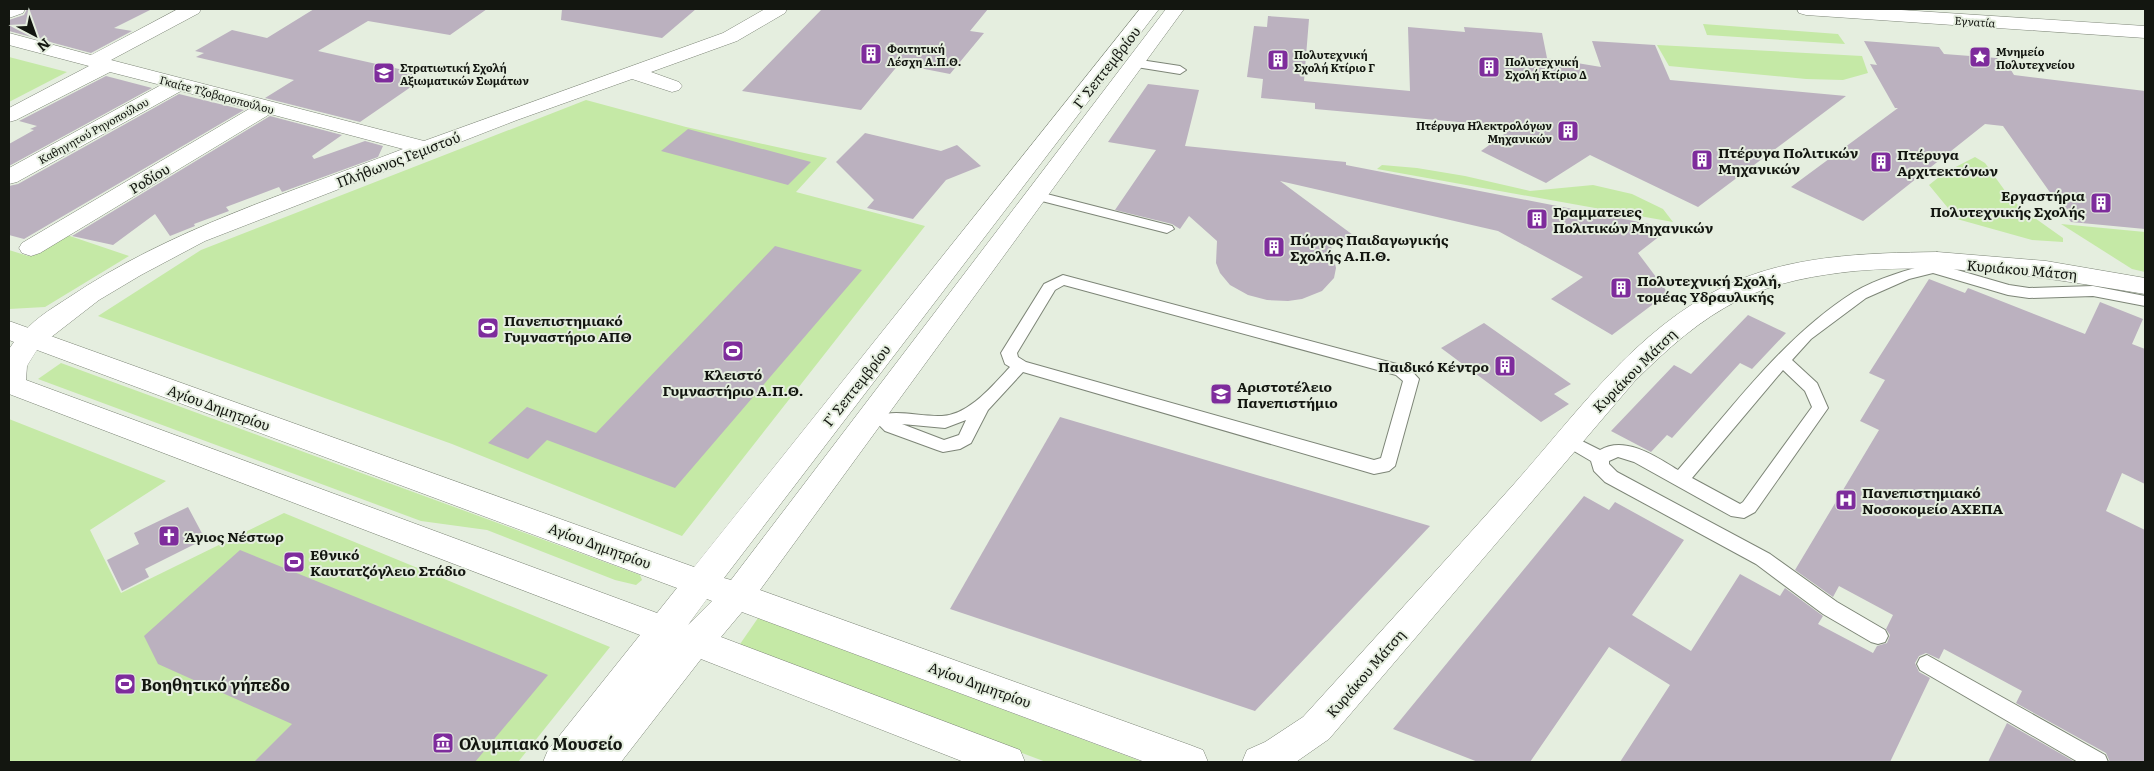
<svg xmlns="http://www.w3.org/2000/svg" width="2154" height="771" font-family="Literata,serif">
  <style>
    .green { fill: #c5e9a6 }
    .building { fill: #bbb1bf }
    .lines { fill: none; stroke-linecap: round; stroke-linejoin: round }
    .lane-casing { stroke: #7d8577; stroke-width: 2 }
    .street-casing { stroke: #7d8577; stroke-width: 1 }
    .secondary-casing { stroke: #7d8577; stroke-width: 1 }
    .primary-casing { stroke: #7d8577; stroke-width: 1 }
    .lane { fill: #fff; fill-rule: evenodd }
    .street { fill: #fff; fill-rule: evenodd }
    .secondary { fill: #fff; fill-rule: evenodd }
    .primary { fill: #fff; fill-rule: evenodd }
    .labels { text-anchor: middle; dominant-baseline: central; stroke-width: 4; stroke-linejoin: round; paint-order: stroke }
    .far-street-label { font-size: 11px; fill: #131610; stroke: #e5eedf }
    .far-poi-label { font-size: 11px; font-weight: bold; fill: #131610; stroke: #e5eedf; text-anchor: start }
    .street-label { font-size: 14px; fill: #131610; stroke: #e5eedf }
    .poi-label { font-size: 14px; font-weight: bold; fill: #131610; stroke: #e5eedf; text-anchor: start }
    .near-poi-label { font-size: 16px; font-weight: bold; fill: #131610; stroke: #e5eedf; text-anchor: start }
  </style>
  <rect width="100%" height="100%" fill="#e5eedf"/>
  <g class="green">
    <path d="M1703,24L1838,34L1845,44L1707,35Z"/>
    <path d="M1657,45L1862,56L1868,73L1843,80L1806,79L1669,66Z"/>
    <path d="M9,57L67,72L9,102Z"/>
    <path d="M586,100L686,127L827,158L796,192L925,226L682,536L452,444L98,316L201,250Z"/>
    <path d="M1975,157L1985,163L2008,195L2022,209L2063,238V242L2032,240L1957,219L1929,185L1944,173Z"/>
    <path d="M1382,165L1417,168L1465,176L1530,191L1593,185L1632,194L1663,209L1673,222L1377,169Z"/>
    <path d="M2061,224L2145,232V272L2132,269Z"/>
    <path d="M64,234L129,256L45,307L9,309V250L28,256Z"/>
    <path d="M61,363L640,575L642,580L636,585L615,580L487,530L421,521L38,379Z"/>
    <path d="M9,419L166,481L90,530L121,593L284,513L610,647L518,762H9Z"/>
    <path d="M758,618L1143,762H1046L738,647Z"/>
  </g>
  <g class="building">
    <path d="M27,9H152L114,28L132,31L91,53L9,31V20L24,15Z"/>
    <path d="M314,9H487L450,35L368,21L318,51L417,73L410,78L421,80L360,122L265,98L294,80L196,57L204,53L195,51L232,30L267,38Z"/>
    <path d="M562,9H696L662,38L561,20Z"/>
    <path d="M822,9H988L970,31L984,33L950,74L899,64L861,110L742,91Z"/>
    <path d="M1268,16L1309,19L1304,81L1410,91L1408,27L1465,32L1464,27L1542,33L1547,58L1601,67L1592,41L1655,45L1670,80L1846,96L1698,207L1590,155L1546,183L1481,151L1514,127L1315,109V103L1261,98L1263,79L1247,77L1254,26L1267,27Z"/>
    <path d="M1864,41L1939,47L1944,54L1997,58L2005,69L2011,70L2014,75L2145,91V229L2071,222L2003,126L1985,124L1863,221L1791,187L1898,108H1895L1870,64L1877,65Z"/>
    <path d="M106,76L152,88L9,166V144L34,130L30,129L37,126L19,121Z"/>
    <path d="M1148,84L1199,90L1185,146L1346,162V165L1670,228L1638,253L1668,293L1612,335L1551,299L1583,277L1498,231L1280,181L1353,235L1331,246L1336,268L1334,278L1322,291L1302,299L1288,301L1267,300L1248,295L1230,285L1220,273L1216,263L1217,241L1189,216L1180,229L1172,224L1115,210L1156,150L1108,142Z"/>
    <path d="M179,94L244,110L24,239L9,235V186L18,184Z"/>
    <path d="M270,116L342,135L312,156L314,159L365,141L383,146L378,157L282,192L279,187L226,207L229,211L194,224L195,226L170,236L155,214L113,245L72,236Z"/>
    <path d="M688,129L811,162L788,185L661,151Z"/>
    <path d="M865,133L941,151L957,145L981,166L946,180L913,219L867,208L874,200L836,162Z"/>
    <path d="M775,246L862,270L675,488L547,440L528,459L488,443L527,407L596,433Z"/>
    <path d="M1929,279L1965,293L1968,288L2085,334L2100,302L2143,319L2132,344L2145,349V484L2122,473L2106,511L2145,530V762H2110L2106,753L2016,703L2022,691L1944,649L1939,659L1926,653L1919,656L1915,663L1919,672L1930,678L1890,762H1620L1670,685L1609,647L1530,762H1478L1393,729L1584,496L1609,510L1615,502L1684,540L1632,615L1691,651L1740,574L1780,596L1785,588L1823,616L1818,624L1873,653L1877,646L1887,643L1890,635L1886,629L1893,615L1839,586L1833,597L1795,570L1879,430L1860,421L1885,380L1869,373Z"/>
    <path d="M1748,315L1786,333L1752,369L1740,363L1672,438L1667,435L1651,452L1611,431L1674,365L1691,374Z"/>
    <path d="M1484,323L1571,384L1554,394L1569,404L1541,422L1441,348Z"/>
    <path d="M1060,417L1430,526L1255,711L950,609Z"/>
    <path d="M188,507L205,539L145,569L149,577L122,591L107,560L139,544L134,533Z"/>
    <path d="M240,550L548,675L475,762H254L292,724L158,664L144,636Z"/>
    <path d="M2007,723L2075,762H1988Z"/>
  </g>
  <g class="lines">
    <g class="lane-casing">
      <g id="lane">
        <path d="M1134,59L1180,66L1186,70L1180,74L1130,66L1128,63Z"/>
        <path d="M1035,191L1172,226L1174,229L1167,233L1030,198L1028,195Z"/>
        <path d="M1933,263L2009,285L2029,288L2093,286L2145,296V306L2093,296L2029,298L2008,295L1933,273L1909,279L1866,298L1811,339L1792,360L1817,383L1828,408L1755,512L1744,518L1731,516L1634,462L1618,457L1609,461V464L1617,472L1770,554L1837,602L1885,630L1888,636L1885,642L1878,644L1871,642L1823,614L1756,564L1605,482L1594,471L1591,461L1562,444L1559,440L1562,436L1568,434L1600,450C1625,435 1657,457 1678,470C1733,407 1783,337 1854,292C1878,278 1907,270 1933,263ZM1783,370L1805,391L1812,407L1743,502L1740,504L1692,478Z"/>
        <path d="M1063,275L1408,367L1419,379L1395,466L1389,471L1374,474L1023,372L988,410L971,443L960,449L943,452L937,450L885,431L874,420L876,416C898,409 919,417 942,416C969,415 993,385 1010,367L1005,364L1001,353L1044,284ZM1064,285L1396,375L1403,381L1381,458L1374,460L1026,362L1018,357L1017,353L1055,290ZM966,420L959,435L944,440L902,424L945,428Z"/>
        <path d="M1927,655L2105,755L2108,762H2078L1920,670L1917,664L1920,658Z"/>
      </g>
    </g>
    <g class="street-casing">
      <g id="street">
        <path d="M9,9H25L23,13L9,18Z"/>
        <path d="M178,9H201L199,13L111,60L424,141L723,33L765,9H787L785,13L737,41L651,72L679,82L682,86L679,90L672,92L632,79L517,120L205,241L141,275L99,300L41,345L32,348L23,345L19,339C29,322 51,309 68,298C170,229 289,193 403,149L270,114L40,253L31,256L22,253L19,248L22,243L249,109L181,91L17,182L9,184V168L161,85L110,72L16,120L9,122V108L89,66L9,45V33L91,55Z"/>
        <path d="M1937,252L2046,261L2145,278V294C2048,278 1954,262 1855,271C1817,275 1776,282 1741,299C1700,319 1667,349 1634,382L1329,739L1296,762H1242L1247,750L1265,742L1303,717C1374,639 1444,562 1514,484C1578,412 1635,330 1723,287C1788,255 1866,253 1937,252Z"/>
      </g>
    </g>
    <g class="secondary-casing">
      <path id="secondary" d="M1140,9H1159L724,578L731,580L1166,9H1184L760,590L1190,745L1203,750L1208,762H1145L742,612L721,637L1020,750L1025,762H964L701,659L621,762H543L548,750L640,635L9,394V349L14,342L9,340V321L694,567ZM37,350L677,588L657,613L26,380L27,366ZM707,599L712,601L688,625Z"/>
    </g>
    <g class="primary-casing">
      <path id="primary" d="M1797,9H1886L2145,26V38L1806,15L1799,13Z"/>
    </g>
    <use href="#lane" class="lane"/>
    <use href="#street" class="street"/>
    <use href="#secondary" class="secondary"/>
    <use href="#primary" class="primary"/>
  </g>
  <defs>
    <g id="building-square" transform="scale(1.125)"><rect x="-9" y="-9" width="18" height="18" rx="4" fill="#7e2c9c" stroke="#e5eedf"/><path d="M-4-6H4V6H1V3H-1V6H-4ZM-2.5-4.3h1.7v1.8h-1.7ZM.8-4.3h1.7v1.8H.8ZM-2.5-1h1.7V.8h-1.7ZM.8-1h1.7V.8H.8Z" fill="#fff"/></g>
    <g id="sight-square" transform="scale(1.125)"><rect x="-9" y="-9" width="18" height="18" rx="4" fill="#7e2c9c" stroke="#e5eedf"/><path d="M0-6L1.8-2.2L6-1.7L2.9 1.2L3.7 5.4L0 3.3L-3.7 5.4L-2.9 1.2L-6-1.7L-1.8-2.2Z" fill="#fff"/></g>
    <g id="university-square" transform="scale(1.125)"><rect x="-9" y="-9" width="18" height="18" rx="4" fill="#7e2c9c" stroke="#e5eedf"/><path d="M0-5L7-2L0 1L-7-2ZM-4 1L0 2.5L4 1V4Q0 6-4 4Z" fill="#fff"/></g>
    <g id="stadium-square" transform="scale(1.125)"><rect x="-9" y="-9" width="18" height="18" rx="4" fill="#7e2c9c" stroke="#e5eedf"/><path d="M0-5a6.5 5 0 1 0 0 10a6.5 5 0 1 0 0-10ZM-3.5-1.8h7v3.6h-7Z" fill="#fff"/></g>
    <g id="hospital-square" transform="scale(1.125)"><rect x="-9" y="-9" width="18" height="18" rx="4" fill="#7e2c9c" stroke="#e5eedf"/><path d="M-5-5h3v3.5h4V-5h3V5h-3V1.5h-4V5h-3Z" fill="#fff"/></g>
    <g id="church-square" transform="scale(1.125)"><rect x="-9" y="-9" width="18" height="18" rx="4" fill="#7e2c9c" stroke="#e5eedf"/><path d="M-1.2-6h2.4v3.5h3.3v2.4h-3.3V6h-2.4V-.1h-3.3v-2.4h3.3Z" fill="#fff"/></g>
    <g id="museum-square" transform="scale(1.125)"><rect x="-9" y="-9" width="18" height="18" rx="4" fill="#7e2c9c" stroke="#e5eedf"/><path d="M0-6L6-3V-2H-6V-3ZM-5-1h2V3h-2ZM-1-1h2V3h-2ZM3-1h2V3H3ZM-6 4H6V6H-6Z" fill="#fff"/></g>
  </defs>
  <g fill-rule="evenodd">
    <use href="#building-square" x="871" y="54"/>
    <use href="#sight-square" x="1980" y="57"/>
    <use href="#building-square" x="1278" y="60"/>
    <use href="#building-square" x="1489" y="67"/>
    <use href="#university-square" x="384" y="73"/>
    <use href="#building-square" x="1568" y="131"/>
    <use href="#building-square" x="1702" y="160"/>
    <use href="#building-square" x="1881" y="162"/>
    <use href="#building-square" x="2101" y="203"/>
    <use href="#building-square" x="1537" y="219"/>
    <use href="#building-square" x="1274" y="247"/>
    <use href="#building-square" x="1621" y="288"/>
    <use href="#stadium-square" x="488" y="328"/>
    <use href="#stadium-square" x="733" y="351"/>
    <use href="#building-square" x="1505" y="366"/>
    <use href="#university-square" x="1221" y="394"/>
    <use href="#hospital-square" x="1846" y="500"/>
    <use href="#church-square" x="169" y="536"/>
    <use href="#stadium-square" x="294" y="562"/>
    <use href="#stadium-square" x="125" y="684"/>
    <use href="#museum-square" x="443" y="743"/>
  </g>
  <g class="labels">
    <g class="far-street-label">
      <text transform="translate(1975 21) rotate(4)">Εγνατία</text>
      <text transform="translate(217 94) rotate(15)">Γκαίτε Τζοβαροπούλου</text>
      <text transform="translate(93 130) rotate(-29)">Καθηγητού Ρηγοπούλου</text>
    </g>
    <g class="far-poi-label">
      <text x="887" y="48">Φοιτητική<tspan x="887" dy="13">Λέσχη Α.Π.Θ.</tspan></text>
      <text x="1996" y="51">Μνημείο<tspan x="1996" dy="13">Πολυτεχνείου</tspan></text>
      <text x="1294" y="54">Πολυτεχνική<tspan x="1294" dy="13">Σχολή Κτίριο Γ</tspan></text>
      <text x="1505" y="61">Πολυτεχνική<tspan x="1505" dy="13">Σχολή Κτίριο Δ</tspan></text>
      <text x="400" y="67">Στρατιωτική Σχολή<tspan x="400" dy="13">Αξιωματικών Σωμάτων</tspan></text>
      <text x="1552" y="125" text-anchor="end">Πτέρυγα Ηλεκτρολόγων<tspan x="1552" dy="13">Μηχανικών</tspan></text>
    </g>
    <g class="street-label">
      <text transform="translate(1106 67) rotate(-52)">Γ' Σεπτεμβρίου</text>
      <text transform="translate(398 159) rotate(-21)">Πλήθωνος Γεμιστού</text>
      <text transform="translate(149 178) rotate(-31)">Ροδίου</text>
      <text transform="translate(2022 269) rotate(5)">Κυριάκου Μάτση</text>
      <text transform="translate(1634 370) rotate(-45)">Κυριάκου Μάτση</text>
      <text transform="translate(856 385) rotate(-52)">Γ' Σεπτεμβρίου</text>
      <text transform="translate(219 407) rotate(20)">Αγίου Δημητρίου</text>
      <text transform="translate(600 545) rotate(20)">Αγίου Δημητρίου</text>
      <text transform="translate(1365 673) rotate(-49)">Κυριάκου Μάτση</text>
      <text transform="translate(980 684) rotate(20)">Αγίου Δημητρίου</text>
    </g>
    <g class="poi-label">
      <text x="1718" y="152">Πτέρυγα Πολιτικών<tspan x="1718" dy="16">Μηχανικών</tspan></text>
      <text x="1897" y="154">Πτέρυγα<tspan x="1897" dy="16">Αρχιτεκτόνων</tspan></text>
      <text x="2085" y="195" text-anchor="end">Εργαστήρια<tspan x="2085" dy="16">Πολυτεχνικής Σχολής</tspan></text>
      <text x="1553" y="211">Γραμματειες<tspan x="1553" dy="16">Πολιτικών Μηχανικών</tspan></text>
      <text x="1290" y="239">Πύργος Παιδαγωγικής<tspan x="1290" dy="16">Σχολής Α.Π.Θ.</tspan></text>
      <text x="1637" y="280">Πολυτεχνική Σχολή,<tspan x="1637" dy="16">τομέας Yδραυλικής</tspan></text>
      <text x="504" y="320">Πανεπιστημιακό<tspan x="504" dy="16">Γυμναστήριο ΑΠΘ</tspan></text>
      <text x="1489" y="366" text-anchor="end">Παιδικό Κέντρο</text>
      <text x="733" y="374" text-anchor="middle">Κλειστό<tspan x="733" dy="16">Γυμναστήριο Α.Π.Θ.</tspan></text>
      <text x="1237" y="386">Αριστοτέλειο<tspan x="1237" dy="16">Πανεπιστήμιο</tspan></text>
      <text x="1862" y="492">Πανεπιστημιακό<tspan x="1862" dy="16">Νοσοκομείο ΑΧΕΠΑ</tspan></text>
      <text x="185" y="536">Άγιος Νέστωρ</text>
      <text x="310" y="554">Εθνικό<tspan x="310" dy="16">Καυτατζόγλειο Στάδιο</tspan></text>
    </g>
    <g class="near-poi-label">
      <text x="141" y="684">Βοηθητικό γήπεδο</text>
      <text x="459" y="743">Ολυμπιακό Μουσείο</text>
    </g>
  </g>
  <rect width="2154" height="771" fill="none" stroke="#131610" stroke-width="20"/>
  <g transform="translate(35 35) rotate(139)" stroke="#e5eedf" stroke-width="4" paint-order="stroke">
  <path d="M0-4L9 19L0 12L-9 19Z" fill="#131610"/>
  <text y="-8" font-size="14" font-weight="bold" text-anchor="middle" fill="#131610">N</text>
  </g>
</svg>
